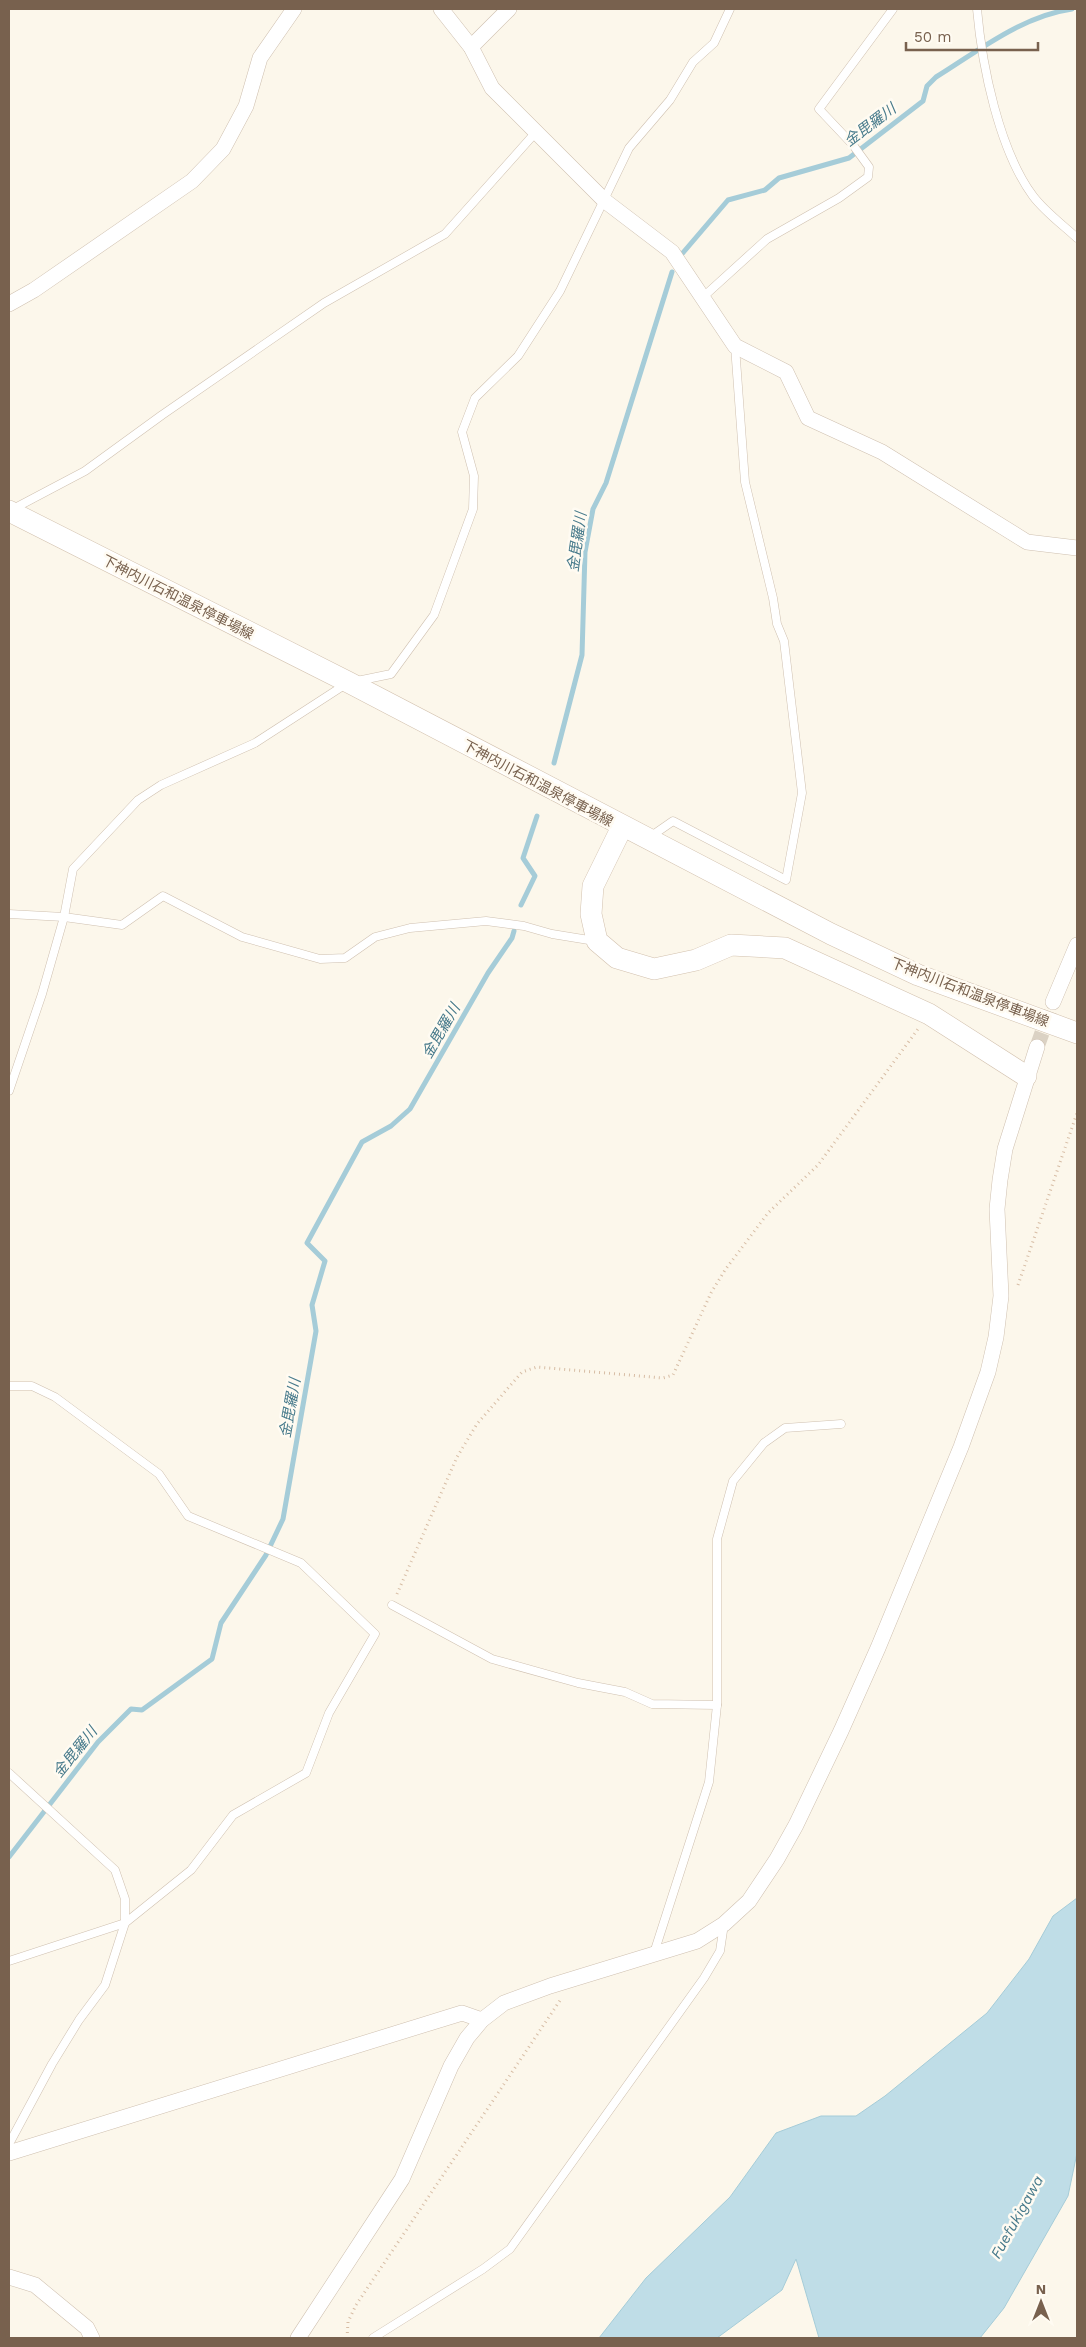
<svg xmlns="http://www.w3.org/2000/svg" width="1086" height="2347" font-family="'Work Sans','Noto Sans JP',sans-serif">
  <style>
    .water { fill: #bfdde7; stroke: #a5ccd8 }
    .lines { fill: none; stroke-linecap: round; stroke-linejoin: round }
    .stream { stroke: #a5ccd8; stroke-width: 5 }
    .minor-tunnel { stroke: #dbd2c4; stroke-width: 15; stroke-dasharray: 15 8; stroke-linecap: butt }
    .service-casing { stroke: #cfc0b0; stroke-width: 9 }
    .minor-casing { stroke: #cfc0b0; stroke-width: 16 }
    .secondary-casing { stroke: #d2c1ae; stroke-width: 22 }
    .path { stroke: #d7bda5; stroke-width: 3; stroke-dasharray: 1 4; stroke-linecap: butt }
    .service { stroke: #fff; stroke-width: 8 }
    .minor { stroke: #fff; stroke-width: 15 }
    .secondary { stroke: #fff; stroke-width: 21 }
    .labels { text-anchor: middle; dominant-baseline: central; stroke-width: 5; stroke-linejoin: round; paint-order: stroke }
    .street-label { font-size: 14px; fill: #78614e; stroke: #fffbf2 }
    .water-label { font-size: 15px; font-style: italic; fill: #477a8b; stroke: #fffbf2 }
  </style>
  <rect width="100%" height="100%" fill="#fcf7eb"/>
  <path class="water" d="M1077,1898V2153L1068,2196L1004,2308L980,2338H819L796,2259L782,2290L717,2338H599L646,2278L730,2197L776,2133L821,2116H856L885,2096L987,2013L1029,1959L1053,1916Z"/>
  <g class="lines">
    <g class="stream">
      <path d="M681,255L728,200L765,190L779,178L849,158L923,101L927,86L936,77C978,51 1022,16 1072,9"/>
      <path d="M554,763L582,655L585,552L593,509L606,483L672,272"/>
      <path d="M521,905L535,876L523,858L537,816"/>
      <path d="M9,1857L98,1742L131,1709L142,1710L212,1659L221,1623L266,1555L283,1519L316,1331L312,1305L325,1261L307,1243L362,1142L391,1126L410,1109L488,973L512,938L514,931"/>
    </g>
    <path class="minor-tunnel" d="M1037,1047L1053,1002"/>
    <g class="service-casing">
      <g id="service">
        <path d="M977,9C982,66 999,150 1033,196C1045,212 1063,225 1077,238"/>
        <path d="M702,298L767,239L839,198L868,177L869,167L853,145L819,109L893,9"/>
        <path d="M13,509L85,471L162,415L324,303L445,234L536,132"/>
        <path d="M357,681L391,674L434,615L473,509L474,476L462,432L475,398L518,356L560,291L629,148L670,100L693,62L714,43L730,9"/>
        <path d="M650,837L673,821L786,880L802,793L784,641L777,624L773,598L745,482L735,346"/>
        <path d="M9,914L64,917L122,925L163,896L242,937L320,959L345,958L375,937L410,928L486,921L524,926L552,934L595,941"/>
        <path d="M9,1091L42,994L64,917L73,869L138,800L161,785L255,743L346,684"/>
        <path d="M9,1386H32L55,1397L159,1474L188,1516L301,1563L375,1634L329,1713L306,1773L233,1815L191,1870L125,1923L9,1961"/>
        <path d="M392,1605L492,1659L578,1683L625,1692L652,1704L717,1705"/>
        <path d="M9,1773L115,1870L125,1899V1923L105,1985L79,2020L52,2064L9,2144"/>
        <path d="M654,1953L709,1782L717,1705V1539L733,1481L764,1443L785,1428L841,1424"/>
        <path d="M373,2338L483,2269L510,2249L704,1978L720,1951L724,1924"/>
      </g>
    </g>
    <g class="minor-casing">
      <g id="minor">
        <path d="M441,9L471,47L492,88L605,201L672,252L735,346L786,372L808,418L882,452L1027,542L1077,548"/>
        <path d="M471,47L509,9"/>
        <path d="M9,304L34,290L192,181L223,149L246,106L260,58L294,9"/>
        <path d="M1053,1002L1077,945"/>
        <path d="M9,2153L462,2013L482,2020"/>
        <path d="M9,2277L35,2285L87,2328L92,2338"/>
        <path d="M298,2338L402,2179L451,2066L467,2038L482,2020L504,2003L550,1986L697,1941L724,1924L749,1901L777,1859L796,1825L841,1731L878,1648L961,1447L988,1372L996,1337L1001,1296L997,1209L1000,1180L1005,1149L1037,1047"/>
      </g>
    </g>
    <g class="secondary-casing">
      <g id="secondary">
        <path d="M9,511L348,682L831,934L918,975L1077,1033"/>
        <path d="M622,827L593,886L591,914L597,941L617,958L654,969L696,960L731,945L785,948L929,1014L1026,1076"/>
      </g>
    </g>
    <g class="path">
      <path d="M1018,1285L1077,1113"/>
      <path d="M397,1594L457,1457L477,1424L522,1372L537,1367L663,1378L673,1375L711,1293L725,1270L768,1213L818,1165L918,1029"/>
      <path d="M347,2338L348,2322L356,2305L561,1999"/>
    </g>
    <use href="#service" class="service"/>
    <use href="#minor" class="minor"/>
    <use href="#secondary" class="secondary"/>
  </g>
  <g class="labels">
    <g class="street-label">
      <text transform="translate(178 597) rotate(27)">下神内川石和温泉停車場線</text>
      <text transform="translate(538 783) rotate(28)">下神内川石和温泉停車場線</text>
      <text transform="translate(970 992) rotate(21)">下神内川石和温泉停車場線</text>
    </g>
    <g class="water-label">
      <text transform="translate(870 125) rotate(-37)">金毘羅川</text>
      <text transform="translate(577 542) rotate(-82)">金毘羅川</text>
      <text transform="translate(441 1031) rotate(-60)">金毘羅川</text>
      <text transform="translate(290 1408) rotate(-80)">金毘羅川</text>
      <text transform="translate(75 1752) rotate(-51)">金毘羅川</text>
      <text transform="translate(1017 2217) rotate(-61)">Fuefukigawa</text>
    </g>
  </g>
  <rect width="1086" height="2347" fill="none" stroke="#78614e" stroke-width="20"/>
  <g transform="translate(1041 2302)" stroke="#fffbf2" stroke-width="4" paint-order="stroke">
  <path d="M0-4L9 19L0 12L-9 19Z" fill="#78614e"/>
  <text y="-8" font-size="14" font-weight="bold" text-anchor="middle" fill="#78614e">N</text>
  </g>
  <path d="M906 42v8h132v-8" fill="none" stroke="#78614e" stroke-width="2.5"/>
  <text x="914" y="42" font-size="15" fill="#78614e" stroke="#fffbf2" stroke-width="4" paint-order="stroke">50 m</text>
</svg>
